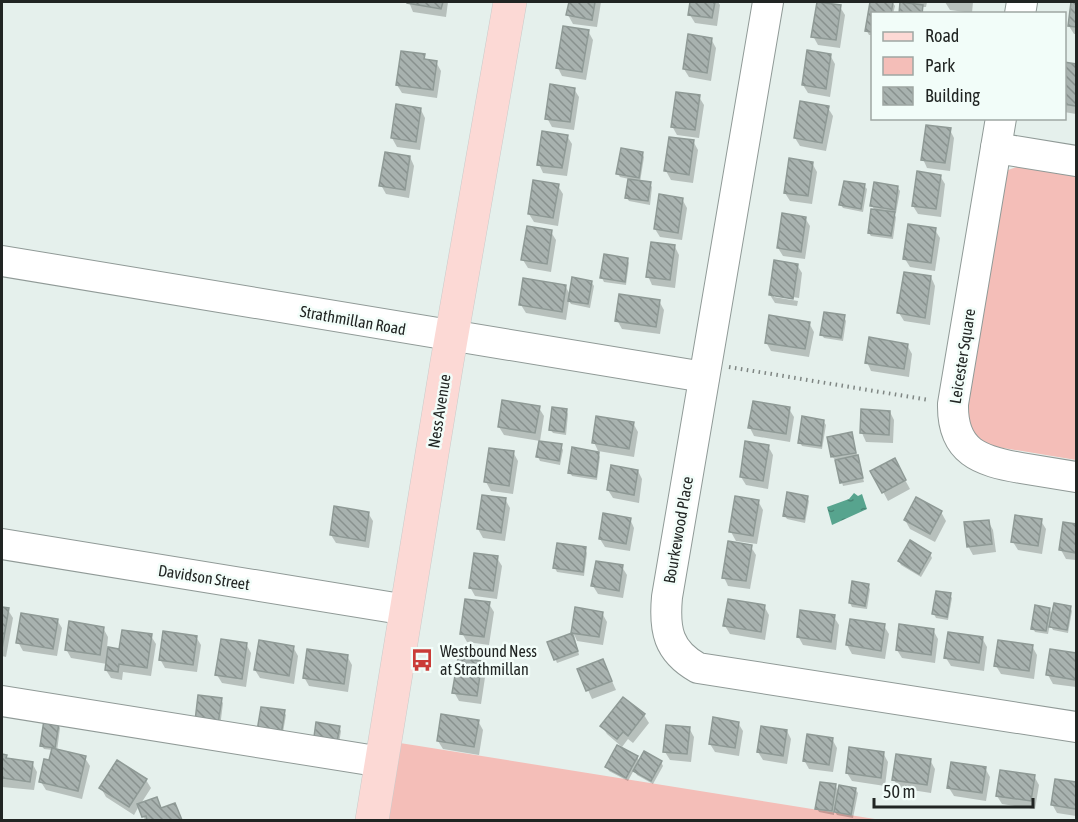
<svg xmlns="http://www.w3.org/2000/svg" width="1078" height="822" font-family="'Asap Condensed',sans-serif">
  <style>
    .green { fill: #f4beb8 }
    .water { fill: url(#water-ripples) }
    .shadow { fill: #0003 }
    .building { fill: url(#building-back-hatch); stroke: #8f9a96; stroke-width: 1.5 }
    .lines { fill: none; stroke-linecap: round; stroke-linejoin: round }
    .minor-casing { stroke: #909a97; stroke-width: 32 }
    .major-casing { stroke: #cacbca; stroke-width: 34 }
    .path { stroke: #7f8683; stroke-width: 4; stroke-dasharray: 1.5 4.5; stroke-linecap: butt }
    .minor { stroke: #fff; stroke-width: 30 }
    .major { stroke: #fcd9d5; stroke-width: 33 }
    .labels { text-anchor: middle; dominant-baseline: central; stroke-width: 5; stroke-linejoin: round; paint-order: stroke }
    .street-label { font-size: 16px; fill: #212523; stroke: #f2fdf9 }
    .poi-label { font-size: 16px; fill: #212523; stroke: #f2fdf9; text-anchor: start }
  </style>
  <defs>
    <pattern id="water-ripples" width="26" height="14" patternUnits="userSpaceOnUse" patternTransform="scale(1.5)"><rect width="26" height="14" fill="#57a48e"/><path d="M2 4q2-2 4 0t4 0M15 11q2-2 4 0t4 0" fill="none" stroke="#488574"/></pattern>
    <pattern id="building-back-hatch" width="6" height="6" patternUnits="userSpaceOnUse" patternTransform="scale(1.5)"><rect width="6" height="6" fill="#a8b2af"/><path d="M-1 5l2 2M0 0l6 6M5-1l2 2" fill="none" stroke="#88918e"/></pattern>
  </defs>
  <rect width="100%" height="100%" fill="#e5f0ec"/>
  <g class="green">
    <path d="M1022,165L1076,174V460L991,446L971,434L965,406L1002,180L1008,170Z"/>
    <path d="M387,741L419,746L881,820H374Z"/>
  </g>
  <path class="water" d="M854,493L858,496L862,494L867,509L832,525L827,507L849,499Z"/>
  <g class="shadow">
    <path d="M409,2H448L446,17L413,12Z"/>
    <path d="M570,2H601L597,27L573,24L568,15Z"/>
    <path d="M692,2H718L720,5L717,26L695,23L690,15Z"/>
    <path d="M872,2H892L895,6L893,14H872V35H869L867,31Z"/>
    <path d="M903,2H927L926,7H922L924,14H900L905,4Z"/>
    <path d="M945,2H973L972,13L950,10Z"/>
    <path d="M1073,2H1076V34H1074L1069,26Z"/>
    <path d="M840,7L845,15L840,48L818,45L813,36Z"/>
    <path d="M588,31L593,40L586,80L562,76L558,68Z"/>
    <path d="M711,39L716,48L711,81L689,77L684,69Z"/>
    <path d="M830,55L835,64L830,97L808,93L803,85Z"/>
    <path d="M424,56L427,61L436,62L441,71L437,98L402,93L397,85Z"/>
    <path d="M1064,63L1076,65V114L1064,112Z"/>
    <path d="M574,89L579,97L574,130L552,127L547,118Z"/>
    <path d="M699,97L704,105L699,138L677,135L672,126Z"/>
    <path d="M828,108L833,116L826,151L800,146L795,138Z"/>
    <path d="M421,110L425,118L420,150L397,147L392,138Z"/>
    <path d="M950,130L954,138L950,171L927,168L923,159Z"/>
    <path d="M567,136L572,144L567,176L543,173L539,164Z"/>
    <path d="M693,141L698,150L693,183L671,180L666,171Z"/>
    <path d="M642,153L644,157L640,182L650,184L652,187L650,205L629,201L627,198L629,179L620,177L618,174Z"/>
    <path d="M410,157L414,166L409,198L386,194L381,185Z"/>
    <path d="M812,163L817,172L812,204L790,201L785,193Z"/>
    <path d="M940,176L945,184L941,217L918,214L913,206Z"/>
    <path d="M558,186L563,194L558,226L534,222L529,214Z"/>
    <path d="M864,186L867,189L863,212L843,208L841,205Z"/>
    <path d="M897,187L900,191L896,213L893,212L896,217L893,239L871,236L869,233L875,211L872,206Z"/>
    <path d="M682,199L687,208L682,240L660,237L655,229Z"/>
    <path d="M805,218L810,226L805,259L783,256L778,248Z"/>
    <path d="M935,230L940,238L935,271L910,267L905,259Z"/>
    <path d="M551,232L556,240L551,272L528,268L523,260Z"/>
    <path d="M675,247L679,255L675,288L652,285L648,276Z"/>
    <path d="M627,259L629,263L626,285L604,282L602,278Z"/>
    <path d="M797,265L802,273L799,298L774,294V297L798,301L797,306L775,303L770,295Z"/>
    <path d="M931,277L935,286L930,325L904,321L899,313Z"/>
    <path d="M591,282L594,286L590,308L571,304L569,301L566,320L526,313L521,305L566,287L570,295Z"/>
    <path d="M659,301L664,310L660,334L622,329L617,320Z"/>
    <path d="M844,317L846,321L843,341L824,338L822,335Z"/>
    <path d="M809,323L814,332L809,357L771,351L766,342Z"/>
    <path d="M907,345L912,354L909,377L871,371L867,362Z"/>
    <path d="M539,408L544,416L540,441L504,435L499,427Z"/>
    <path d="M789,409L794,417L790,442L754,436L750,428Z"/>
    <path d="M566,410L568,414L566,435L553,433L550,429Z"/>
    <path d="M890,412L894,420L893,443L866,442L862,433Z"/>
    <path d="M823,421L826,425L822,449L802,446L800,442Z"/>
    <path d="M633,423L638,432L634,457L598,451L594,442Z"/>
    <path d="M851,433L864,482L843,486L836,460L832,457L829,438Z"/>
    <path d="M561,446L563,450L560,465L540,461L538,457Z"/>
    <path d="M768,446L773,455L768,489L746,485L741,477Z"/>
    <path d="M513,452L518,461L513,494L491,491L486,482Z"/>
    <path d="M598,453L600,457L597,480L572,476L570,472Z"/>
    <path d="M894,460L910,489L888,501L872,471Z"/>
    <path d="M638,471L642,479L639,503L613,498L608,490Z"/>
    <path d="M807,497L809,501L805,523L787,519L785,516Z"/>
    <path d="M505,499L510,508L505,541L483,538L478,529Z"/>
    <path d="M758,501L763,510L757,544L736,541L731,532Z"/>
    <path d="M941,512L946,521L935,542L910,529L905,520Z"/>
    <path d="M368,513L373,521L369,548L336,543L331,535Z"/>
    <path d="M630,519L634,528L630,551L605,547L600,539Z"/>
    <path d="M988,521L993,530L996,552L973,555L968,546Z"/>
    <path d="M1041,521L1046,529L1042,554L1018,550L1013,542Z"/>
    <path d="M1064,524L1076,526V560L1066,559L1061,550Z"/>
    <path d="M751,547L756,555L750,589L728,586L724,577Z"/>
    <path d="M585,549L587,553L584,576L557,572L555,568Z"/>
    <path d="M930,554L932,558L921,577L901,565L899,561Z"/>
    <path d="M497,558L502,566L497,599L475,596L470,587Z"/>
    <path d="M622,567L627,575L623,598L598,594L593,586Z"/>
    <path d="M868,585L870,589L867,609L852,607L850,603Z"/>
    <path d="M950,595L952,598L948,620L936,618L934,614Z"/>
    <path d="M489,604L494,612L489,645L467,642L462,633Z"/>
    <path d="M764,606L769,615L765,640L730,634L725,626Z"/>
    <path d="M1070,607L1072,611L1068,633L1053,630L1050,624L1048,634L1035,632L1033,628L1049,609L1053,615Z"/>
    <path d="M2,609L8,610L13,618L6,657L2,656Z"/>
    <path d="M602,613L607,622L603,645L577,641L574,634L579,655L557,663L549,643L574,634L573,632Z"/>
    <path d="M834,617L839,625L836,650L803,645L798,636Z"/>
    <path d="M57,620L62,628L57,656L23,651L18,642Z"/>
    <path d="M884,626L889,634L885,659L852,654L847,645Z"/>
    <path d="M103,628L108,637L107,648L120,650L151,636L156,644L151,676L123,672L122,680L111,678L106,670L107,664L71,658L66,649Z"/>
    <path d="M933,630L938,639L935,663L902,658L897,650Z"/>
    <path d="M196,637L201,645L197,672L165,668L160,659Z"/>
    <path d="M982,638L987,647L984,671L951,666L946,658Z"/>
    <path d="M246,644L251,653L246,687L222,683L217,675Z"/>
    <path d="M1032,646L1037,655L1034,679L1001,674L996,666Z"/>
    <path d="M293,647L298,656L294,684L260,678L255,670Z"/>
    <path d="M1051,651L1076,654V687L1053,684L1048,675Z"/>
    <path d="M347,656L352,665L348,692L309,686L304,677Z"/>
    <path d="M603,661L616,690L592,699L579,670Z"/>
    <path d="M481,663L486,671L481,704L459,701L454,692Z"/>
    <path d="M221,700L223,703L220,727L198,725Z"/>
    <path d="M284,712L286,715L282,738L261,735Z"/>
    <path d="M644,715L649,723L633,743L628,739L622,747L607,734L602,726Z"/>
    <path d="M478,721L483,730L479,755L443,749L438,741Z"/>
    <path d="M738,723L743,731L739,756L715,752L710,744Z"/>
    <path d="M58,724L60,728L57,751L85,758L90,766L82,799L46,790L41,782L51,762L53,750L44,749L42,746Z"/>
    <path d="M339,727L341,731L338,750L317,747Z"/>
    <path d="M689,728L694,737L691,762L670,760L665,752Z"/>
    <path d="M787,731L791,739L787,764L763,760L758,752Z"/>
    <path d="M832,739L837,748L833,772L809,769L804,760Z"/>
    <path d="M883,753L888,762L885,786L852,781L847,773Z"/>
    <path d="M2,756H6L8,760L32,763L37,772L34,790L2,787Z"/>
    <path d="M637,757L640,762H661L663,766L653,784L637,775L634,770L628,781L609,771L607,767Z"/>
    <path d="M930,760L935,769L931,793L899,788L894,780Z"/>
    <path d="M985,768L990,777L986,801L954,796L949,788Z"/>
    <path d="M1034,776L1039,785L1035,809L1002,804L997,796Z"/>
    <path d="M146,780L151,788L140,805L157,799L162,809L174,804L182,820H145L139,806L134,815L106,797L101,788Z"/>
    <path d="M1056,780L1076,783V816L1057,813L1052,804Z"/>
    <path d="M835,785L839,792L855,789L858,793L853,818L837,815L834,810V815L819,812L817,808Z"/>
  </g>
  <g class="building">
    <path d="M407,2H443L441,9L407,3Z"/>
    <path d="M569,2H595L592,20L566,15Z"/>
    <path d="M690,2H715L712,18L688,15Z"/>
    <path d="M817,2L841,5L836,40L811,37Z"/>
    <path d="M870,2H893L891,14H872V32L865,31Z"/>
    <path d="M900,2L923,5L922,14H899Z"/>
    <path d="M1071,2H1076V27L1068,26Z"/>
    <path d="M563,26L589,30L582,72L556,68Z"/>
    <path d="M688,34L712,38L707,73L683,69Z"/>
    <path d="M807,50L831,54L826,89L802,85Z"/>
    <path d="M401,51L425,54L424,59L437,61L433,90L396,85Z"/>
    <path d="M1064,62L1076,64V106L1064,104Z"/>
    <path d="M550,84L575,88L570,122L545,119Z"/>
    <path d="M676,92L700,95L695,130L671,127Z"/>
    <path d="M800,101L829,106L822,143L794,138Z"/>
    <path d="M396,104L421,108L416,142L391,138Z"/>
    <path d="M926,125L951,128L945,163L921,160Z"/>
    <path d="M542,131L568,135L562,168L537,165Z"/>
    <path d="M669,137L694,140L689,175L664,171Z"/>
    <path d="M621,148L643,152L639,178L616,174Z"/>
    <path d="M385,152L410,156L405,190L379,186Z"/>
    <path d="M789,158L813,162L808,196L784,193Z"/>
    <path d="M917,171L941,175L936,209L912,206Z"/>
    <path d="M628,179L651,182L648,201L625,198Z"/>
    <path d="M533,180L559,184L553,218L528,214Z"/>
    <path d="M844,181L865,184L861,209L839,205Z"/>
    <path d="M874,182L898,186L895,210L870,206Z"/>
    <path d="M659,194L683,198L678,233L654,229Z"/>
    <path d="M871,209L895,212L891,236L868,233Z"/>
    <path d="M782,213L806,217L801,252L777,248Z"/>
    <path d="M908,224L936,228L931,263L903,259Z"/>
    <path d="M527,226L552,230L547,264L521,260Z"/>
    <path d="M651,242L675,245L670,280L646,277Z"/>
    <path d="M604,254L628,258L625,282L600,278Z"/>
    <path d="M774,260L798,264L793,299L769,295Z"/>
    <path d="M904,272L931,276L925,318L897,313Z"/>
    <path d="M572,277L592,281L588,304L568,301Z"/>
    <path d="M523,278L566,285L562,312L519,305Z"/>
    <path d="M619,294L660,300L656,327L615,321Z"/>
    <path d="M824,312L845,315L841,338L820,335Z"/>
    <path d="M769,315L810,322L805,349L765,343Z"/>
    <path d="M869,337L908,344L904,369L865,363Z"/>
    <path d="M502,400L540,406L535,433L498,427Z"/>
    <path d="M753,401L790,407L786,434L748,428Z"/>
    <path d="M552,407L567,409L564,432L549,430Z"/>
    <path d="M861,409L890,411L889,435L860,433Z"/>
    <path d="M596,416L634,422L629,449L592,443Z"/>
    <path d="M802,416L824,420L821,446L798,443Z"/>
    <path d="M852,432L856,453L831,457L827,437Z"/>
    <path d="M539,441L562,444L559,461L536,457Z"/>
    <path d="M745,441L769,445L763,481L740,477Z"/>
    <path d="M572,447L599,452L596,477L568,473Z"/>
    <path d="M489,448L514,451L509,486L484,482Z"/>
    <path d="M858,455L863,478L840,483L835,460Z"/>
    <path d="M895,458L906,480L882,493L870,471Z"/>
    <path d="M611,465L638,470L634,495L607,490Z"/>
    <path d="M787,492L808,496L804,519L783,516Z"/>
    <path d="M482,495L506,498L501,533L477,529Z"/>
    <path d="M735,496L759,500L753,536L729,532Z"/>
    <path d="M916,497L942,511L930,534L904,520Z"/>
    <path d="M334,506L369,512L365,541L330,535Z"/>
    <path d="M603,513L631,518L626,544L599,539Z"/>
    <path d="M1015,515L1042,519L1038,546L1011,542Z"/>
    <path d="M989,520L992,544L967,547L964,522Z"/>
    <path d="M1063,522L1076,524V553L1059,550Z"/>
    <path d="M910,540L931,553L919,574L898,561Z"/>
    <path d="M728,541L752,545L746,581L722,578Z"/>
    <path d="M557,543L586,547L583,572L553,568Z"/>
    <path d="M474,553L498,556L493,591L469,588Z"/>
    <path d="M596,561L623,565L619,591L591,586Z"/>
    <path d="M852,581L869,584L865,606L849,603Z"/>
    <path d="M936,591L951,593L947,617L932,614Z"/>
    <path d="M465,599L490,602L484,637L460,634Z"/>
    <path d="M728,599L765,605L761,632L723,626Z"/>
    <path d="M1054,603L1071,606L1067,630L1049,627Z"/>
    <path d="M1035,605L1050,608L1046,631L1031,629Z"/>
    <path d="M2,607L9,608L2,649Z"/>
    <path d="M575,607L603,612L599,637L571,633Z"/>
    <path d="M800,610L835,615L831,642L797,637Z"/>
    <path d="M21,613L58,619L53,649L16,643Z"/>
    <path d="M850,619L885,624L881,651L846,645Z"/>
    <path d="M69,621L104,627L100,655L65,650Z"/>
    <path d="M899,624L934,629L931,655L896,650Z"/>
    <path d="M122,630L152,634L147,668L119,664L118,672L105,670L108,647L119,649Z"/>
    <path d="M163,631L197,636L193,665L159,660Z"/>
    <path d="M948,632L983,637L979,663L944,658Z"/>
    <path d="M572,633L578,651L554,660L547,642Z"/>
    <path d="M221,639L247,643L242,679L215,675Z"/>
    <path d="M259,640L294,646L289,676L254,670Z"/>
    <path d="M998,640L1033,645L1029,671L994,666Z"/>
    <path d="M307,649L348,655L344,684L303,678Z"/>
    <path d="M1050,649L1076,653V680L1046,675Z"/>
    <path d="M458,658L482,661L477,696L452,693Z"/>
    <path d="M603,659L612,681L586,691L577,669Z"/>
    <path d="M198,695L222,698L218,724L195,721Z"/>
    <path d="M623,697L645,714L628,736L623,732L617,739L600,726Z"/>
    <path d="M261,707L285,710L281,735L257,731Z"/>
    <path d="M441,714L479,720L474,747L437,741Z"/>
    <path d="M713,717L739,722L735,748L709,744Z"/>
    <path d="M44,720L59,723L55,748L40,746Z"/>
    <path d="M316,722L340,726L336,747L313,744Z"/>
    <path d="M666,725L690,727L687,754L663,752Z"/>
    <path d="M761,726L787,730L783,756L757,752Z"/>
    <path d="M807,734L833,738L829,765L803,761Z"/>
    <path d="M617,745L638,756L626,778L605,767Z"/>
    <path d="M849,747L884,752L881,778L846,773Z"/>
    <path d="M52,748L86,756L78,791L39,782L44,759L49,760Z"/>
    <path d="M644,751L662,761L651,781L633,771Z"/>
    <path d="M2,754L7,755L6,758L33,762L30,782L3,778L2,780Z"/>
    <path d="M896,754L931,759L927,785L892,780Z"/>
    <path d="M117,760L147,779L129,807L99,788Z"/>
    <path d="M951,762L986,767L982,793L947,788Z"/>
    <path d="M1000,770L1035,775L1031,801L996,796Z"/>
    <path d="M1055,779L1076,782V809L1051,805Z"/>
    <path d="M820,782L836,784L832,811L815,809Z"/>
    <path d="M839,785L856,788L851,815L834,812Z"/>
    <path d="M157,797L161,808L175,803L182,820H147L146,816L142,817L137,804Z"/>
  </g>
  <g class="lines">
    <g class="minor-casing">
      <g id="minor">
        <path d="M768,2L667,597C664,630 668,651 698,668L1076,727"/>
        <path d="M1020,14L1022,2"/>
        <path d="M1001,118L953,404C952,452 980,461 1021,468C1040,471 1058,474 1076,477"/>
        <path d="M996,148L1076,161"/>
        <path d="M2,261L704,377"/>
        <path d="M2,544L407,610"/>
        <path d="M2,701L382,762"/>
      </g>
    </g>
    <g class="major-casing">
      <path id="major" d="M372,820L447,362L510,2"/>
    </g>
    <path class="path" d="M729,367L929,400"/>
    <use href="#minor" class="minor"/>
    <use href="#major" class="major"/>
  </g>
  <defs>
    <g id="bus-bare" transform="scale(1.8)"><path d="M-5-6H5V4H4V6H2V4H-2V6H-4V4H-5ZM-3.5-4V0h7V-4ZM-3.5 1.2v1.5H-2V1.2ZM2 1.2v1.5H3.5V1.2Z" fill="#ca3c38" stroke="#f2fdf9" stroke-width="2.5" paint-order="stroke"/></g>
  </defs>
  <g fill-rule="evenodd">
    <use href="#bus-bare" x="422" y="660"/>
  </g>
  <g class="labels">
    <g class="street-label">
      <text transform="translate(353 320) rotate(10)">Strathmillan Road</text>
      <text transform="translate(962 356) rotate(-81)">Leicester Square</text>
      <text transform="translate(439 411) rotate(-81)">Ness Avenue</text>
      <text transform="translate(678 530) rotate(-80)">Bourkewood Place</text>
      <text transform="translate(204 577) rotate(9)">Davidson Street</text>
    </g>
    <g class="poi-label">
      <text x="440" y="651">Westbound Ness<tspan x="440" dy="18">at Strathmillan</tspan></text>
    </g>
  </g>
  <rect width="1078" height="822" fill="none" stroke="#212523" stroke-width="6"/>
  <rect x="871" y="12" width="195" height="108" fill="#f2fdf9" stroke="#9ea7a3" stroke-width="1.5"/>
  <rect x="883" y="32" width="30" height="9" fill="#fcd9d5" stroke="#9ea7a3" stroke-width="1.5"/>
  <text x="925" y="42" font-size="18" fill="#212523">Road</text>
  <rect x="883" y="57" width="30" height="18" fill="#f4beb8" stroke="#9ea7a3" stroke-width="1.5"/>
  <text x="925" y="72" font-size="18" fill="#212523">Park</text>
  <rect x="883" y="87" width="30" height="18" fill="url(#building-back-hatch)" stroke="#9ea7a3" stroke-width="1.5"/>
  <text x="925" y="102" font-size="18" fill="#212523">Building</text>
  <path d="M874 798v9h159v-9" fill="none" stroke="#212523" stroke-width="3"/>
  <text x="883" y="798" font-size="18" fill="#212523" stroke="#f2fdf9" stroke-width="4.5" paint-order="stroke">50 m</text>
</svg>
